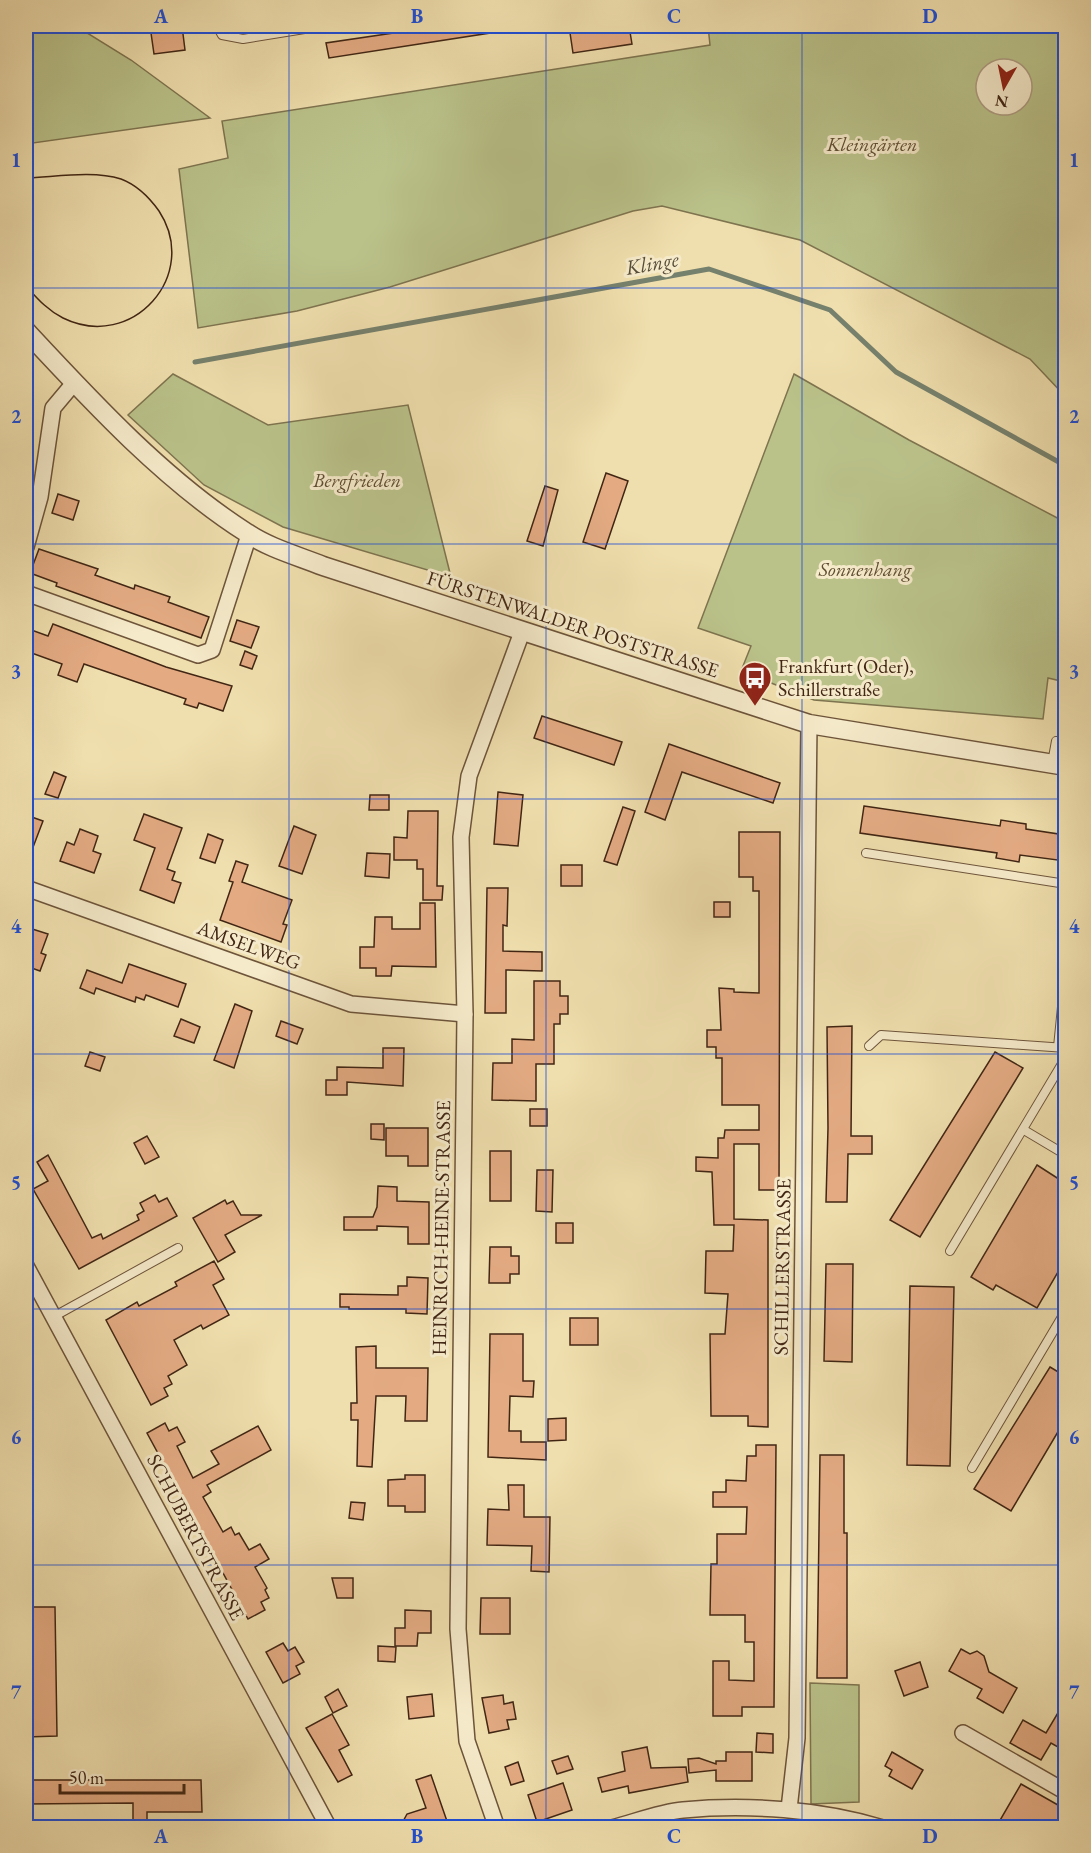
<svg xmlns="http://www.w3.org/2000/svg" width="1091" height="1853" font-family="'EB Garamond',serif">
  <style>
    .green { fill: #bac28a; stroke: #7e744f; stroke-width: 1.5; fill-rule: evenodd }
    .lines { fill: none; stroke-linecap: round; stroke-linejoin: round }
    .stream { stroke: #76816d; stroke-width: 5 }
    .building { fill: #e4ab83; stroke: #412614; stroke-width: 1.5 }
    .service-casing { stroke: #6d543a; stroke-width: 10 }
    .minor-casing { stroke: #6d543a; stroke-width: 18 }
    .tertiary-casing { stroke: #6d543a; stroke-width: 21 }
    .service { stroke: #f5eaca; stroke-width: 8 }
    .minor { stroke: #f5eaca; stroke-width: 15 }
    .tertiary { stroke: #f5eaca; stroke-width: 18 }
    .tram { stroke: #412614; stroke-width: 1.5 }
    .grid { fill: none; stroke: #1d4ed8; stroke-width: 1.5; stroke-opacity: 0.55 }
    .labels { text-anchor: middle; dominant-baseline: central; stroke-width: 6; stroke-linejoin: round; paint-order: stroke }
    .park-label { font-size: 20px; font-style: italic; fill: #5f4d32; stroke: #f5eaca }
    .street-label { font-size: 20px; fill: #412614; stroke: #f5eaca }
    .poi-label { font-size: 20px; fill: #412614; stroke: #f5eaca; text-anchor: start }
    .water-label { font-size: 21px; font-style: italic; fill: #574c39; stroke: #f5eaca }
    .neatline { fill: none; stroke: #1d4ed8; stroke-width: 2 }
    .grid-label { font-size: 20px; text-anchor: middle; font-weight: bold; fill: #1d4ed8 }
  </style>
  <rect width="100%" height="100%" fill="#f0dfae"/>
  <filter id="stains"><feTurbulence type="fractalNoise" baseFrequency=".00333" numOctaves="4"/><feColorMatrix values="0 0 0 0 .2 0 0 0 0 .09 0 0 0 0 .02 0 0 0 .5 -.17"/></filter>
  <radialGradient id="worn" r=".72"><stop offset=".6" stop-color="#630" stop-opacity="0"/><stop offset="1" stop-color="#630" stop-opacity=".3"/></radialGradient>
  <g class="green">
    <path d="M26,26H76L131,60L210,118L26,144Z"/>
    <path d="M708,26H1065V396L1030,359L800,240L662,206L633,211L390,287L297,311L198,328L179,169L228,158L222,121L710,45ZM986,69H1022V105H986Z"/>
    <path d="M173,374L268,425L408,405L451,577L283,527L204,485L128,415Z"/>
    <path d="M794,374L909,440L1065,522V682L1048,678L1043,719L814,700L741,671L751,646L698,628Z"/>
    <path d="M810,1683L859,1685V1802L811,1804Z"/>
  </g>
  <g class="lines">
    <path class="stream" d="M195,362L709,269L830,310L896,372L1066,466"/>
  </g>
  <g class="building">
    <path d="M150,26H182L185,50L154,54Z"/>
    <path d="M441,26H490V33L329,58L326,43Z"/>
    <path d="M569,26H629L632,44L573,53Z"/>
    <path d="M606,473L628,481L605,549L583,542Z"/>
    <path d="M545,486L558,490L543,546L527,541Z"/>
    <path d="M58,494L79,501L73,520L52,513Z"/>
    <path d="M39,549L98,569L95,575L134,589L135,585L170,597L168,602L209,617L201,638L56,586L57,583L30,573Z"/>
    <path d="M237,620L259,627L251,648L230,641Z"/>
    <path d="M53,624L166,667L232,686L223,711L199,703L197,708L184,704L186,699L84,664L77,682L58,675L62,664L26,651V628L48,636Z"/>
    <path d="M245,651L257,656L252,669L240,665Z"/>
    <path d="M542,716L622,742L614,765L534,738Z"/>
    <path d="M669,744L780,783L773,803L682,772L665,820L645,812Z"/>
    <path d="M54,772L66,777L58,798L45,794Z"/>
    <path d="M498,792L523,795L518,846L494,844Z"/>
    <path d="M370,795H389V810H369Z"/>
    <path d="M864,806L1000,826L1001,820L1026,824V829L1065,835V861L1020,855L1019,862L996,858L997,853L860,833Z"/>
    <path d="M623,807L635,811L617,865L604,861Z"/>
    <path d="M408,811H438L437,886H443L442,900H423V869H417V860H394V837L407,838Z"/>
    <path d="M144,814L182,828L167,869L175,872L172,880L181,883L174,903L140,890L155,848L134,840Z"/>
    <path d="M26,815L43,821L27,863H26Z"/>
    <path d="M294,826L316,835L302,874L279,866Z"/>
    <path d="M80,829L98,836L93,851L101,854L94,873L60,861L67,842L74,845Z"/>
    <path d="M739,832H780L779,1190H759V1144H734V1219L768,1220V1427L748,1426V1416H711L710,1334H725L728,1294L705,1293L706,1251H733L734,1225H714L712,1172L696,1171V1157L718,1158V1138H724L725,1130H759V1105H722V1058H716V1047H707V1030H721L719,988L734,989V992L759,993V891H753V877H739Z"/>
    <path d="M208,834L223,840L215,863L200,858Z"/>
    <path d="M367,853L390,854L389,878L365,876Z"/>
    <path d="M236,861L248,865L242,882L292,900L283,924L287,925L281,942L220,920L233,882L229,881Z"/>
    <rect x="561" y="865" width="21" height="21"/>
    <path d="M487,888H508L507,926L503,925V951L542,952V971L506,970V1013H485Z"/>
    <rect x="714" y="902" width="16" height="15"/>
    <path d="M420,903H435L436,967L392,966L391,976H376V968H360V947H374L375,917H392V929H420Z"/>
    <path d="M26,927L48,934L41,953L46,955L40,971L26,966Z"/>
    <path d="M129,964L186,984L178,1007L146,995L144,1000L136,997L135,1002L96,988L94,994L80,988L87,970L122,983Z"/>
    <path d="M534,981H560V996H568V1014H560V1024H554V1064H536V1101L492,1100L493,1063H512V1039L534,1040Z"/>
    <path d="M235,1004L252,1011L234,1068L214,1060Z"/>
    <path d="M181,1019L200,1027L194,1043L174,1036Z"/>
    <path d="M281,1021L303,1029L297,1044L276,1036Z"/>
    <path d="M852,1026L851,1136H872V1154H848L847,1202H826L828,1128L827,1027Z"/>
    <path d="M383,1048H404L403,1086L347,1082V1095H326V1080H337V1067L383,1068Z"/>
    <path d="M90,1052L105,1057L100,1071L85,1066Z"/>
    <path d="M995,1052L1023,1068L920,1237L890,1220Z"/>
    <rect x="530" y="1109" width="17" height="17"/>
    <path d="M371,1124H384V1140L371,1139Z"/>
    <path d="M386,1128H428V1166H408V1156H386Z"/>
    <path d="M147,1136L159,1157L145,1164L134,1143Z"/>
    <rect x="490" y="1151" width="21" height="50"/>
    <path d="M48,1155L92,1238L101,1234L103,1239L139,1220L137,1215L144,1211L140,1203L155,1195L159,1202L167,1198L177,1216L79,1269L33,1189L48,1181L37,1162Z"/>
    <path d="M1037,1165L1065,1183V1260L1037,1308L996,1285L993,1290L971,1277Z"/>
    <path d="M537,1170H553L552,1212L536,1211Z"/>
    <path d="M378,1186L397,1187V1201L429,1202V1244H408V1227L377,1226V1230H344V1217H373L377,1207Z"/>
    <path d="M225,1200L227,1204L233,1201L241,1215H262L225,1235L235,1252L218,1262L193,1218Z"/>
    <rect x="556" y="1223" width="17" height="20"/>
    <path d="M490,1247H511V1256H519V1274H510V1283H489Z"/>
    <path d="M214,1261L224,1279L213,1285L229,1315L203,1329L201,1325L174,1340L187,1365L168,1376L172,1384L164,1388L168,1396L151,1405L106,1320L137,1302L139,1306L177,1286L175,1282Z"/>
    <path d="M826,1264H853L852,1362L824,1361Z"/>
    <path d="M407,1277L428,1278L427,1314L406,1313V1309H349V1307H340V1294L398,1295V1286H407Z"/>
    <path d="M910,1286L954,1287L950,1466L907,1465Z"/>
    <rect x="570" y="1318" width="28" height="27"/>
    <path d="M490,1334H523V1381H534L533,1397L510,1396L509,1431H521V1442H546V1460L488,1457Z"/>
    <path d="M376,1346V1368H428L427,1421H405L406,1396H376L372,1467L357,1466L358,1420H351V1403H357L356,1347Z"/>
    <path d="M1050,1367L1065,1376V1420L1011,1511L974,1489Z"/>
    <path d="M566,1418V1440L548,1441V1419Z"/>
    <path d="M165,1423L169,1431L177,1427L185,1442L177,1446L193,1478L219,1464L211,1451L258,1426L271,1450L207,1485L211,1492L203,1497L223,1532L231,1527L235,1535L239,1533L249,1550L260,1544L269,1559L255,1567L267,1588L265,1590L269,1598L261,1602L265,1610L248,1619L147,1433Z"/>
    <path d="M756,1445H776L774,1707H742V1716H713V1661H729V1680L754,1681V1642H745V1615H710L711,1564H717V1534H746L747,1507H713V1492H726V1480L746,1481L747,1456H756Z"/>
    <path d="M820,1455H844V1533H847V1678H817Z"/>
    <path d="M405,1475H425V1512H405V1506H388V1480L405,1479Z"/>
    <path d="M508,1485H524V1517H550L549,1572L531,1571L532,1546L487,1545L488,1509L509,1510Z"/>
    <path d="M351,1502L365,1503L363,1520L349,1518Z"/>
    <path d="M332,1578H353V1598H337Z"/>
    <path d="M481,1598H510V1634H480Z"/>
    <path d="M29,1607H55L57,1736L26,1737V1629H29Z"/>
    <path d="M405,1610L431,1611V1633H418L417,1646H395V1628H405Z"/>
    <path d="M283,1643L288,1651L295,1647L304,1662L296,1666L300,1674L283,1683L266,1652Z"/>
    <path d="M378,1646L396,1647L395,1662L378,1661Z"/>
    <path d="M961,1649L970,1654L977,1651L984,1656L989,1672L1017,1688L1003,1713L977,1698L982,1689L949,1671Z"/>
    <path d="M920,1662L928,1687L904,1696L895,1671Z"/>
    <path d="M338,1689L347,1706L333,1713L325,1697Z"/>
    <path d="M432,1694L434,1716L409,1719L407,1697Z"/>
    <path d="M503,1695L504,1704L513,1702L516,1719L507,1720L509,1729L489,1733L482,1698Z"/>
    <path d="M1065,1701V1751L1051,1743L1041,1760L1010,1743L1023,1720L1046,1733Z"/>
    <path d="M332,1714L349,1745L339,1750L352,1775L338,1782L306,1728Z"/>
    <path d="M757,1733L773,1734V1753L756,1752Z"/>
    <path d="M647,1747L651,1768L686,1767L688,1782L629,1793L628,1786L602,1792L598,1778L625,1771L622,1752Z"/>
    <path d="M726,1752H752V1781H716V1770L689,1773L688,1759L699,1758L716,1764V1761H726Z"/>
    <path d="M892,1752L923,1770L912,1789L889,1776L892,1770L885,1766Z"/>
    <path d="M568,1756L573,1769L557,1774L552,1761Z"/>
    <path d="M518,1762L524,1781L511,1785L505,1767Z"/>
    <path d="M431,1775L449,1827H400L407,1814L426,1808L416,1780Z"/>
    <path d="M26,1780H201L202,1812H147V1820L133,1821V1803L26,1804Z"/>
    <path d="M563,1783L572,1810L537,1822L528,1795Z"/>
    <path d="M1021,1784L1065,1809V1827H1008L999,1822Z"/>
  </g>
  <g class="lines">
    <g class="service-casing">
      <g id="service">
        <path d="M217,26L222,35L243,39L323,26"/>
        <path d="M1052,763L1056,741"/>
        <path d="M866,853L1066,884"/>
        <path d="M869,1046L881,1035L1066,1048"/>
        <path d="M1058,1047L1066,967"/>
        <path d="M1024,1130L1066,1155"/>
        <path d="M950,1251L1066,1057"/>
        <path d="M53,1317L178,1248"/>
        <path d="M972,1468L1066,1310"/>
      </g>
    </g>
    <g class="minor-casing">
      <g id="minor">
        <path d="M26,547L40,497L53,408L74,383"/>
        <path d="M26,593L198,655L212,650L249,535"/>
        <path d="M26,888L351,1004L465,1014"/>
        <path d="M26,1266L329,1828"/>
        <path d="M963,1733L1066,1792"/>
        <path d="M789,1809L797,1738L809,724"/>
        <path d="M497,1828L467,1741L458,1629L465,1014L461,837L469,776L522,632"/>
        <path d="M612,1828C635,1822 660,1812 683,1810C747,1804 822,1809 883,1828"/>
      </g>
    </g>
    <g class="tertiary-casing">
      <path id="tertiary" d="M26,331C92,402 165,481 247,533C269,548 298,556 323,566L809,724L1066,766"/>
    </g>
    <use href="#service" class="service"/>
    <use href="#minor" class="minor"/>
    <use href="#tertiary" class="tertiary"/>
    <path class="tram" d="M26,178C55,177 93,170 121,179C137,185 149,197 159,211C201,275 132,352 63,318C47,310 37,298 26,286"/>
  </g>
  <path class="grid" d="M289,26V1828M546,26V1828M802,26V1828M26,288H1066M26,544H1066M26,799H1066M26,1054H1066M26,1309H1066M26,1565H1066"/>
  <defs>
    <g id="bus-pin" transform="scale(1.725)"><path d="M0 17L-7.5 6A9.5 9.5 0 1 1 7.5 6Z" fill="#8f2418" stroke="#f5eaca"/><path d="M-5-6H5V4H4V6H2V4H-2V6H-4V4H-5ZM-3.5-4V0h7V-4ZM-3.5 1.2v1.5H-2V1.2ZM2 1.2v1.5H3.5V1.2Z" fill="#fff"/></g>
  </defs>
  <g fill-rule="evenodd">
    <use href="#bus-pin" x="755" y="678"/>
  </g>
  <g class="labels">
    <g class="park-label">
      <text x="872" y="144">Kleingärten</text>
      <text x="357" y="480">Bergfrieden</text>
      <text x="865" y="569">Sonnenhang</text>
    </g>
    <g class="street-label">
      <text transform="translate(573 624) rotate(18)">FÜRSTENWALDER POSTSTRASSE</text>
      <text transform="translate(249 945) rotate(20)">AMSELWEG</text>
      <text transform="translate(441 1228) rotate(-89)">HEINRICH-HEINE-STRASSE</text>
      <text transform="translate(782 1267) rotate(-89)">SCHILLERSTRASSE</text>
      <text transform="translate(196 1537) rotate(62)">SCHUBERTSTRASSE</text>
    </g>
    <g class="poi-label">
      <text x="778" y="666">Frankfurt (Oder),<tspan x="778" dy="23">Schillerstraße</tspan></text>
    </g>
    <g class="water-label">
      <text transform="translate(652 263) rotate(-10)">Klinge</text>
    </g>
  </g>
  <rect width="1091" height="1853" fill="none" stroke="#f0dfae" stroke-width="66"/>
  <g transform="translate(1004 87) rotate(189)"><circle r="28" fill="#f5eaca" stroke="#ad9c81" stroke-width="1.5"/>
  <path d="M0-4.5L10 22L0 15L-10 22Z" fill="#8f2418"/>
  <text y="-9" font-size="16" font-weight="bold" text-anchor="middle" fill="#412614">N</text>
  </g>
  <path d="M60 1784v9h124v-9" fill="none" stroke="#412614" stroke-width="3"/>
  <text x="69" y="1784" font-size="18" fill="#412614" stroke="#f5eaca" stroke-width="4.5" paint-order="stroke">50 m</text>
  <rect x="33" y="33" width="1025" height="1787" class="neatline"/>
  <g class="grid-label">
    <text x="161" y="23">A</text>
    <text x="417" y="23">B</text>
    <text x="674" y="23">C</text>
    <text x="930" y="23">D</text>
    <text x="16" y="167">1</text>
    <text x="1074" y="167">1</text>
    <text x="16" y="423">2</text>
    <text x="1074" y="423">2</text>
    <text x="16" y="678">3</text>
    <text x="1074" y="678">3</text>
    <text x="16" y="933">4</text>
    <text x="1074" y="933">4</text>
    <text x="16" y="1189">5</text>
    <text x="1074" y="1189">5</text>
    <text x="16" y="1444">6</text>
    <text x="1074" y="1444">6</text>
    <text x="16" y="1699">7</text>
    <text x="1074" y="1699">7</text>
    <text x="161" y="1843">A</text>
    <text x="417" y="1843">B</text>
    <text x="674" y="1843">C</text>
    <text x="930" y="1843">D</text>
  </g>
  <rect width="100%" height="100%" filter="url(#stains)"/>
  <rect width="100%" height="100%" fill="url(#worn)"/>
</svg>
